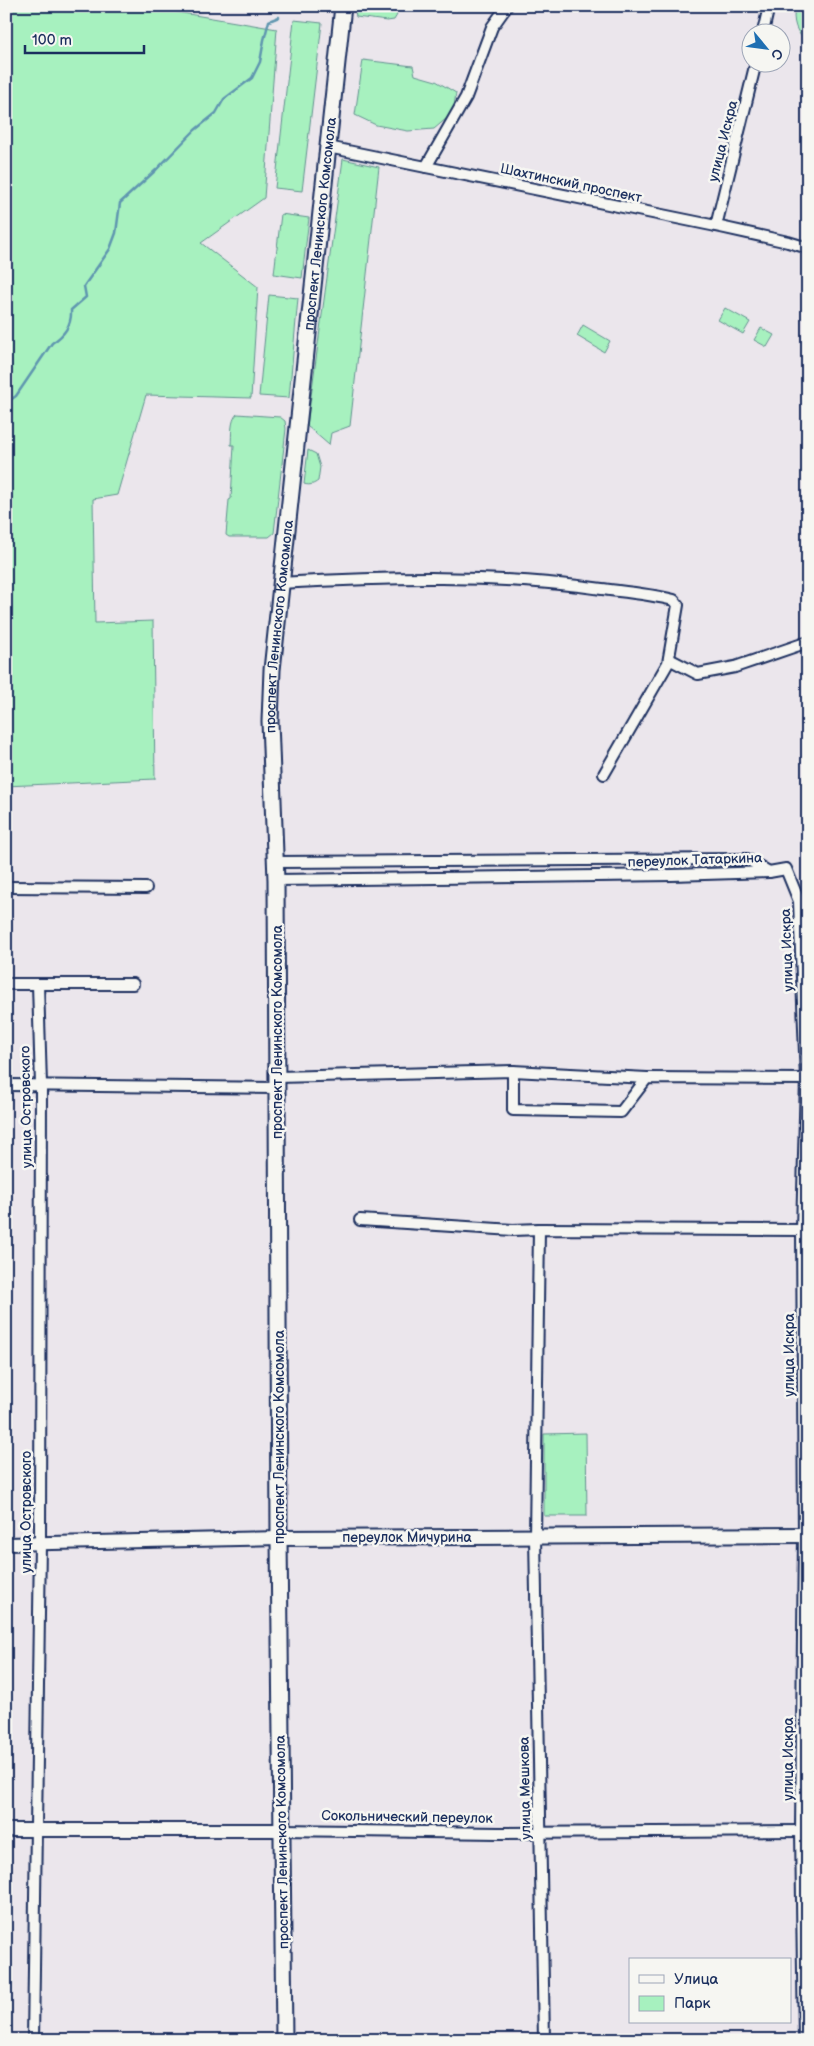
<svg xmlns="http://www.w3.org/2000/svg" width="814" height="2046" font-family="'Balsamiq Sans',sans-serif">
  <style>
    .green { fill: #a7f1bf; stroke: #61908e }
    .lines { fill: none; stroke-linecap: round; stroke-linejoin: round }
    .stream { stroke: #5e96af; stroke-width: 2.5 }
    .minor-casing { stroke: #1b2f5e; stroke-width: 14 }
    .tertiary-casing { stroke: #1b2f5e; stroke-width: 16 }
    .secondary-casing { stroke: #1b2f5e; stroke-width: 18 }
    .primary-casing { stroke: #1b2f5e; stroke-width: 19 }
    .minor { stroke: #f6f6f2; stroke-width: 10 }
    .tertiary { stroke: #f6f6f2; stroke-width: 12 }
    .secondary { stroke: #f6f6f2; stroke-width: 14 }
    .primary { stroke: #f6f6f2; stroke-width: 15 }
    .labels { text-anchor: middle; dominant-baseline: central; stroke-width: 5; stroke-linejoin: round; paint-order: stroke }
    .street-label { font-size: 14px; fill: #1b2f5e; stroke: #f6f6f2 }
  </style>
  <rect width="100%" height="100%" fill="#ebe6ec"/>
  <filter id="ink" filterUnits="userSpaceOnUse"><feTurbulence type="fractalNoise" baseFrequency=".02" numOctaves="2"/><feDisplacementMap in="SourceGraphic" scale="10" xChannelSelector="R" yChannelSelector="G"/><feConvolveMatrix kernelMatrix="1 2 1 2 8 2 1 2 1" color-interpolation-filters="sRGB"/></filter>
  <g filter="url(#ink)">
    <g class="green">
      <path d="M6,6H141L277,29L264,198L201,243L258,287L251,398L146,395L117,495L93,499L95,623L153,621L155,779L6,786Z"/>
      <path d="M354,6H398L394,9L397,15L394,20L387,21L356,17Z"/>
      <path d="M795,6H804C801,21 808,29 808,43C796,33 792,22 795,6Z"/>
      <path d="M294,20L322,23L302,191L275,188Z"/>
      <path d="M363,60L413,66L415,75L436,81L456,93L453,113L434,129L408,131L376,125L355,115Z"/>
      <path d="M343,159L379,167L350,426L331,433L329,445L307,426Z"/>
      <path d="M281,214L309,218L302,278L274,274Z"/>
      <path d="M269,295L298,298L289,398L259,396Z"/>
      <path d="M725,308L750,322L743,334L718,320Z"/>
      <path d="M583,325L610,341L604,352L577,336Z"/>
      <path d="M761,328L774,335L767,347L754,340Z"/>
      <path d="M237,414L280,417L285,421L286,429L274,533L269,537H229L226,535L229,500L231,499L234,445H231C232,434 230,421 237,414Z"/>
      <path d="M308,450L316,454L320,467L318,481C314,484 310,486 304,484Z"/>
      <path d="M586,1433L587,1516H544V1434Z"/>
    </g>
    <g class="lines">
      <path class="stream" d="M6,403L16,396L52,343C65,335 72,325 71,310L86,297L84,286L110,249L116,233L120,203L156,170L195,130L216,113L224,99L252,78L260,62L264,40L269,21L279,17"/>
      <g class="minor-casing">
        <g id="minor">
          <path d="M763,32L769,6"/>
          <path d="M328,147L716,226L788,242L808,248"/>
          <path d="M426,167L466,97L492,27L507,6"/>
          <path d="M716,226L756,62"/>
          <path d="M280,583C390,577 493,574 602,589C626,592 650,594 674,600L678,605L668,663L604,774"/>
          <path d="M669,659L698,674L735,667L808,642"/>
          <path d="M276,862L747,859L769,872"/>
          <path d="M276,880L672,875L769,872L786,869L799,901L806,1079L802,1230L804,1535L801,1831L804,2040"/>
          <path d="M6,887L146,888"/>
          <path d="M6,984H133"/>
          <path d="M513,1071L647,1078"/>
          <path d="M278,1077L513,1071V1110L621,1112L647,1078L806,1079"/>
          <path d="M6,1085L277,1088"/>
          <path d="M360,1220L513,1230L539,1229"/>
          <path d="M281,1830L498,1833L807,1831"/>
          <path d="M33,2040L40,1543L41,1085L38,984"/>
          <path d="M544,2040L535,1537L539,1229L802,1230"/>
        </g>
      </g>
      <g class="tertiary-casing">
        <g id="tertiary">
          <path d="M6,1544L279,1538"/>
          <path d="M6,1830H281"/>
        </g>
      </g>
      <g class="secondary-casing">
        <path id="secondary" d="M279,1538L808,1535"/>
      </g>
      <g class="primary-casing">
        <g id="primary">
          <path id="s1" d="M284,2040L279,1538L276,880L270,721L272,670L343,6"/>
        </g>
      </g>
      <use href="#minor" class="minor"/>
      <use href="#tertiary" class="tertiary"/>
      <use href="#secondary" class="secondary"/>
      <use href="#primary" class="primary"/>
    </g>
  </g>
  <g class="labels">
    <g class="street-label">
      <text transform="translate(723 141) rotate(-76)">улица Искра</text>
      <text transform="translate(571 183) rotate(12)">Шахтинский проспект</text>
      <text stroke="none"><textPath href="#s1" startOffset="1819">проспект Ленинского Комсомола</textPath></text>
      <text stroke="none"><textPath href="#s1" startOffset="1414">проспект Ленинского Комсомола</textPath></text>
      <text transform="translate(695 860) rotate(-2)">переулок Татаркина</text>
      <text transform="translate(787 950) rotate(-92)">улица Искра</text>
      <text transform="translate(277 1032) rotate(-90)">проспект Ленинского Комсомола</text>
      <text transform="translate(26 1107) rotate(-91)">улица Островского</text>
      <text transform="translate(789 1355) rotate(-90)">улица Искра</text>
      <text transform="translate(279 1437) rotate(-90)">проспект Ленинского Комсомола</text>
      <text transform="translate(26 1512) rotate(-90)">улица Островского</text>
      <text x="407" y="1537">переулок Мичурина</text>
      <text transform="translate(788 1759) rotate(-90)">улица Искра</text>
      <text transform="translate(525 1788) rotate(-91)">улица Мешкова</text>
      <text transform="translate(407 1817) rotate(1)">Сокольнический переулок</text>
      <text transform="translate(282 1842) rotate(-91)">проспект Ленинского Комсомола</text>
    </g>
  </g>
  <rect width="814" height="2046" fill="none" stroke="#f6f6f2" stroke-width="25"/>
  <rect x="12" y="12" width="789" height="2021" fill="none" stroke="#1b2f5e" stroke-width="2" filter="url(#ink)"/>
  <rect x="629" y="1958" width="162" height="65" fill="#f6f6f2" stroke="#9ea6b7"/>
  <rect x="639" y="1975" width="25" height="8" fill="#f6f6f2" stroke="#9ea6b7"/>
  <text x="674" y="1984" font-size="15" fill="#1b2f5e">Улица</text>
  <rect x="639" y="1996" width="25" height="15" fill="#a7f1bf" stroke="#9ea6b7"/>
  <text x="674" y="2008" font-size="15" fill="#1b2f5e">Парк</text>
  <g transform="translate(766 48) rotate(119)"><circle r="24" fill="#f6f6f2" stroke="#9ea6b7"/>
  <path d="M0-4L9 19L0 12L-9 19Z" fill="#1f6fb2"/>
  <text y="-8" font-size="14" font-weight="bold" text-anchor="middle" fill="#1b2f5e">С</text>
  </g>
  <path d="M25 45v8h119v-8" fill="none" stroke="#1b2f5e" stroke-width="2.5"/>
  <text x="32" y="45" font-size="15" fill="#1b2f5e" stroke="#f6f6f2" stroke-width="4" paint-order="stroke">100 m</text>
</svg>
